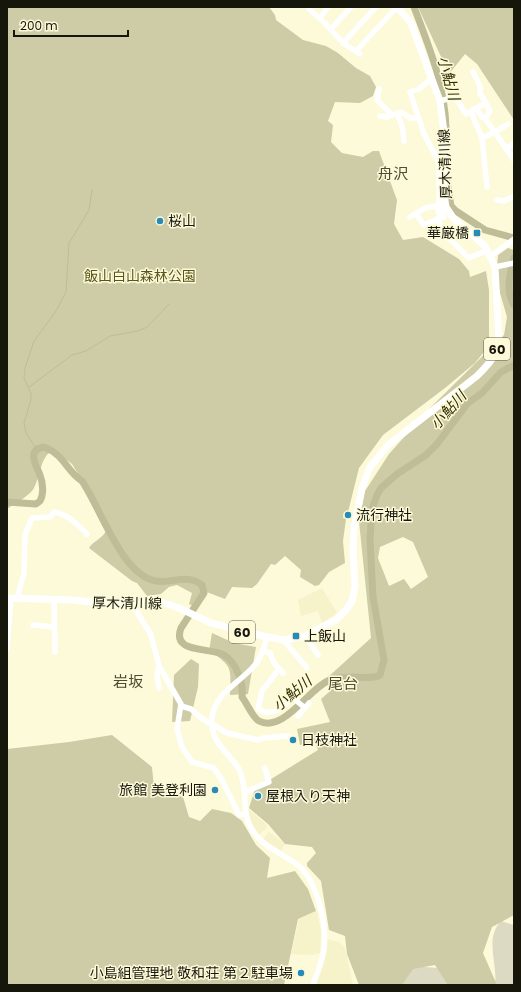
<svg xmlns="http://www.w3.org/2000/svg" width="521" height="992" font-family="Poppins,'Noto Sans JP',sans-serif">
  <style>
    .built { fill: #f6f2ca }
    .green { fill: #dcdac3 }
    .forest { fill: #cecba7; fill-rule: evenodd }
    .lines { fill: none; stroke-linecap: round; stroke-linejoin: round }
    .stream { stroke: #bfbc98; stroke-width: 1 }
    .river { stroke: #bfbc98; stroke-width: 7 }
    .minor { stroke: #fff; stroke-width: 5.5 }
    .major { stroke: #fff; stroke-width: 7 }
    .poi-dot { fill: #298ab5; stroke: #fdfada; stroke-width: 1.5 }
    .labels { text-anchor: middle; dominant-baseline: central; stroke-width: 3; stroke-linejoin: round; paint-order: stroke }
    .shield { fill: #fdfada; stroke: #5c5a49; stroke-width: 1 }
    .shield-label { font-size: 13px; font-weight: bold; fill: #17160b }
    .street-label { font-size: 14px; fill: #17160b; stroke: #fdfada }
    .poi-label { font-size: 14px; fill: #17160b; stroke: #fdfada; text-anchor: start }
    .park-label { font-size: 14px; fill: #5a5418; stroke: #fdfada }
    .water-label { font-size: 15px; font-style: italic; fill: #332e00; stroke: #fdfada }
    .neighbourhood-label { font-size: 15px; fill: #4d4b30; stroke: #fdfada }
  </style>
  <rect width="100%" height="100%" fill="#fdfada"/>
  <g class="built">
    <path d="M322,588L337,613L322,623L318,611L301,616L298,600Z"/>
    <path d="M247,808L266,824L267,828L259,835L250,821Z"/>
    <path d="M269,832L285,844L281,851L263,839Z"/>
    <path d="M317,911L321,931L320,953L312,955L291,954L299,919Z"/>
    <path d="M327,939L339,942L345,948L353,985H316Z"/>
  </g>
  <g class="green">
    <path d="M501,921L514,925V985H495C498,964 484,939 501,921Z"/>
    <path d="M410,966L439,968L459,985H397Z"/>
  </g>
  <g class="forest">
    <path d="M7,7H269L275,15L276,20L303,40L326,46L338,53L356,68L370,76L376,87L373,96L360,103L335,102L328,121L333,125L331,142L342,153L363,157L373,151H379L397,200L394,224L403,240L423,237L459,259L469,271L470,277L486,271L489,290V346L475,363L445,388L383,435L359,468L348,512H344L343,518L346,519L343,541L345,563L329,572L319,585L315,586L300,577L301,570L285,556L275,565L271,564L257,584L252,588L232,587L225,599L204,591L195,607L189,604L192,593L177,585L169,587L161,594L147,596L137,583L132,581L89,548C93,541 102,539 106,531L98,516V506L72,464L61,456L50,452C40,460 40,476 34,488C30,496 15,503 7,509Z"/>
    <path d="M418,7H514V120L477,64L465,54L449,74Z"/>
    <path d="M508,248L514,250V915L492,927L483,953L497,985H448L435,965L413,969L402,985H359L347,954L345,936L329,930L321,881L307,866V863L316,853L312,847L285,844L268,824L249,808L255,789L318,750L314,741L300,745L297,729L330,722L321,699L329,692L327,678L371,638L359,521L365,491L389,454L431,407L504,335L507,317L496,279L498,255ZM403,537L413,542L428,577L411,589L404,579L389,586L378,558L380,547Z"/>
    <path d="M212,633L234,643L256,647L248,694L230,695C231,668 233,666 209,651Z"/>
    <path d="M191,659L199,664L198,687L190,721L172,722L174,675Z"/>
    <path d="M112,735L152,767L154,788L183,797L189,817L200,821L212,809L231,813L242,821L256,845L270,858L267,878L295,871L308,889L316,911L298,919L284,985H7V749L69,742Z"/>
  </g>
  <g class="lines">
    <g class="stream">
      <path d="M29,387L72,355L86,351L110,336L138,331L147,327L169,304"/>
      <path d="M37,450L26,433L24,423L31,400V394L24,378L25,368L34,341L56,311L66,292L69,243L89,210L92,190"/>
    </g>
    <g class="river">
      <path d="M414,7C429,46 445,86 446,128"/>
      <path d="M447,182L451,206L456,211L485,230L514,238"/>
      <path d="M514,258C510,273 505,291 514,305"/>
      <path d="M7,502L36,504L40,501C44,494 43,483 40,475C36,465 26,450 44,447C65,455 66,471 82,481C100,507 120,570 152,580C169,586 186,572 202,585L204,593L181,628C171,654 211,647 224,655C236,662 244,683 242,697C247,703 252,717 259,721C284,734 310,686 332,679C344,675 375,680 380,675L384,660L373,597L370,539L372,509L377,495L381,488L397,474L426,455L437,444L468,403L482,393L501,372L514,365"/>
    </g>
    <g class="minor">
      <path d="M309,9L326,24L343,43L360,54"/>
      <path d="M320,18L328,7"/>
      <path d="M331,29L351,7"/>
      <path d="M343,43L376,7"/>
      <path d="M356,51L397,7"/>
      <path d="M379,89L377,100L392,115L401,112L410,118H417"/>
      <path d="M440,101L455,97L466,114L486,103L480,93V86L473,72"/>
      <path d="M476,109L482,117L485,118L514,160"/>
      <path d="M471,112L482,138"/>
      <path d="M397,113L402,126L404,141"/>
      <path d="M380,116L387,117L392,115"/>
      <path d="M485,118L490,111L486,103"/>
      <path d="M506,149L514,143"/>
      <path d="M487,187L482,138L495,132L508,124"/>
      <path d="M497,200L504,201L514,196"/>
      <path d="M416,214L424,225L444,217L439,202V162L424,134L410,92L419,89L432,78"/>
      <path d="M410,217L425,208L436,206L441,218"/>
      <path d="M437,219L447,236L469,258L488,250"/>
      <path d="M491,256L514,239"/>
      <path d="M495,267L514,263"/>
      <path d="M17,598L24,573L25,535L32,518L50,517L54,512C68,514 78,525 87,534"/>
      <path d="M54,599L55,652"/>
      <path d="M132,604L151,635L159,666L181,704L177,729L182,747L192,762L214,768L223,782L239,815L246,814"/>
      <path d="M33,625L54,627"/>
      <path d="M305,636L318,655"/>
      <path d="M267,637C264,648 261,659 253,667C239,683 214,694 212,718C209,742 228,751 239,769C249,789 240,812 253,831C263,847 283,854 298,865C318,882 327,925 324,950C322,962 317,974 313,985"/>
      <path d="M285,640L286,643L307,668"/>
      <path d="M7,649L11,598"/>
      <path d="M263,651L270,653L274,663L283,673"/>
      <path d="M279,669L262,691L258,709C274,718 283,707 293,696"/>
      <path d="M159,688L157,676L159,666"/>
      <path d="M292,697L305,708"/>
      <path d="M181,706L191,709L201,718L227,733L258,740L263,738L288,736"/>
      <path d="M298,716L309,703"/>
      <path d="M245,792L269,782L265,768"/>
    </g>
    <path class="major" d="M7,598L73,600L117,605L147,602H161L179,608L211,623L267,637L285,640L305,636L312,632L336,620L346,610L352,601L355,587L353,553L354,528L362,488L370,467L388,445L477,376C487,366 496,357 499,342L495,267L485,246L454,219L446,207L444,194V132L440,101L411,23L397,7"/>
  </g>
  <g class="poi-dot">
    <circle cx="160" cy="221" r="4"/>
    <rect x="473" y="229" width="8" height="8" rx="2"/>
    <circle cx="348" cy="515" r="4"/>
    <rect x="292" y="632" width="8" height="8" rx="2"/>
    <circle cx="293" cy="740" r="4"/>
    <circle cx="215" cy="790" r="4"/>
    <circle cx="258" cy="796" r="4"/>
    <circle cx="301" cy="973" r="4"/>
  </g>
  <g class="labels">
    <g class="shield">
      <rect x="484" y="338" width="26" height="22" rx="3"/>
      <rect x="229" y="621" width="26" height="22" rx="3"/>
    </g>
    <g class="shield-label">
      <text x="497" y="349">60</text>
      <text x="242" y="632">60</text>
    </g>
    <g class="street-label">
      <text transform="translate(445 164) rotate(-92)">厚木清川線</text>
      <text transform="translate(127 603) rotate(1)">厚木清川線</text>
    </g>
    <g class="poi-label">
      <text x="168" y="221">桜山</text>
      <text x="469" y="233" text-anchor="end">華厳橋</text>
      <text x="356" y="515">流行神社</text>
      <text x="304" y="636">上飯山</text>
      <text x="301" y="740">日枝神社</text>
      <text x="207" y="790" text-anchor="end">旅館 美登利園</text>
      <text x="266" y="796">屋根入り天神</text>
      <text x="293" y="973" text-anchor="end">小島組管理地 敬和荘 第２駐車場</text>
    </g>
    <g class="park-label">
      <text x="140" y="276">飯山白山森林公園</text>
    </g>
    <g class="water-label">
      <text transform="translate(449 78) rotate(75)">小鮎川</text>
      <text transform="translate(448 410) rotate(-48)">小鮎川</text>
      <text transform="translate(292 693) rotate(-40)">小鮎川</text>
    </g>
    <g class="neighbourhood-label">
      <text x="393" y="173">舟沢</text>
      <text x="128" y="681">岩坂</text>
      <text x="343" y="683">尾台</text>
    </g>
  </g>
  <rect width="521" height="992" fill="none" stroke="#17160b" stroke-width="16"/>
  <path d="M14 30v6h114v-6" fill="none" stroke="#17160b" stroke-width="2"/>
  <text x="20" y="30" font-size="12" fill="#17160b" stroke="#fdfada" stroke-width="3" paint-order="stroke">200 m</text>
</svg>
